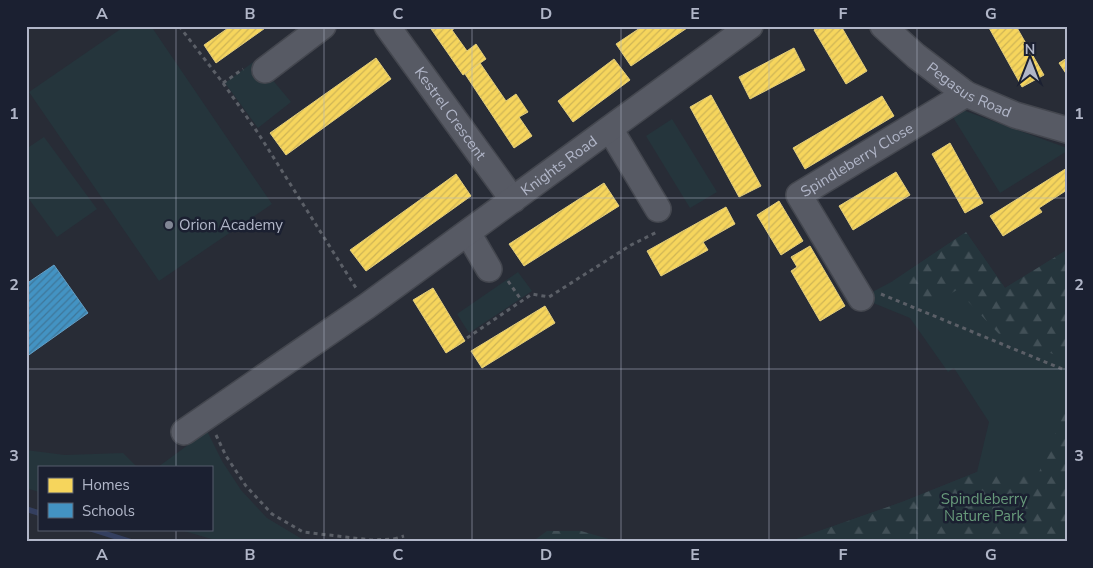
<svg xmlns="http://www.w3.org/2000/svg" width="1093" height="568" font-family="'Nunito Sans',sans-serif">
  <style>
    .green { fill: #25353c }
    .forest { fill: url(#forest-firs) }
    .homes { fill: url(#homes-hatch); stroke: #e1cc7c }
    .schools { fill: url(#schools-hatch); stroke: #649ec4 }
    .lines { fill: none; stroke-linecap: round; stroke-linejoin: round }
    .stream { stroke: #343f5f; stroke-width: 5.5 }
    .minor-casing { stroke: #44474f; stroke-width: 28 }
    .path { stroke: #5b5f67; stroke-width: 3; stroke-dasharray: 4 4; stroke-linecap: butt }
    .minor { stroke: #575a64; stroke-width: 25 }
    .grid { fill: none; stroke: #b1b6c8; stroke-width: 1; stroke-opacity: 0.55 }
    .poi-dot { fill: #818695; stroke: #1b2031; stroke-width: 2 }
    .labels { text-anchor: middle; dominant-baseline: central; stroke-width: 5; stroke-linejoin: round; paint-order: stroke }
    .street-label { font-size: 15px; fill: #b1b6c8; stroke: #1b2031 }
    .poi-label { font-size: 15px; fill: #b1b6c8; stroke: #1b2031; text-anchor: start }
    .park-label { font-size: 15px; fill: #67997a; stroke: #1b2031 }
    .neatline { fill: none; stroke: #b1b6c8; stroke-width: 2 }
    .grid-label { font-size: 16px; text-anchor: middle; font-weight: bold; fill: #b1b6c8 }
  </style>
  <defs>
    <pattern id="forest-firs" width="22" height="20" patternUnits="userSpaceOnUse" patternTransform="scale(1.25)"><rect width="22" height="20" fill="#25353c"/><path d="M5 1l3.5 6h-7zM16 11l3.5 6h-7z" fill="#425057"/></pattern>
    <pattern id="homes-hatch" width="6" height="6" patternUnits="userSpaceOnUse" patternTransform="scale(1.25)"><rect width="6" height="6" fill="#f6d55c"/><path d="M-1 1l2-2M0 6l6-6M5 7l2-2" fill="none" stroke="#cfb556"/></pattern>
    <pattern id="schools-hatch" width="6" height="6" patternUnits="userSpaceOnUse" patternTransform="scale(1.25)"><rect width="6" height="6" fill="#4393c3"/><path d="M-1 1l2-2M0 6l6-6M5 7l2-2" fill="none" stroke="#3f779a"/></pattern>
  </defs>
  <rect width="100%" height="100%" fill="#282c36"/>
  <g class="green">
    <path d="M125,26H151L272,204L159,281L29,92Z"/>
    <path d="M256,60L291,102L258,128L225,83Z"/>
    <path d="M960,109L1067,148V151L1000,193L951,114Z"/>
    <path d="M672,119L717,192L690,208L646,136Z"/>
    <path d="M44,137L97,209L57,237L26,195V149Z"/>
    <path d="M966,232L1005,288L1065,251L1067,254V542H788L902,502L977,472L989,422L954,368L948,372L910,318L861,298L893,281Z"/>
    <path d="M518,272L532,291L469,333L457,314Z"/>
    <path d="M207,431L222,461L241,490L267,518L302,539L326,542H222L177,529H211V467H158Z"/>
    <path d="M26,450L65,455L123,453L137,467H39V492L26,488Z"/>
  </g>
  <g class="forest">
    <path d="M966,232L1005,288L1065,251L1067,254V359L1000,335L957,290L926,308L893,281Z"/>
    <path d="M1067,406V542H788L902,502L977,472L1037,477Z"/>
    <path d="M547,531H581L619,542H532Z"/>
  </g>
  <g class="homes">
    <path d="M231,26H268L216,63L204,45Z"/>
    <path d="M429,26H458L452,30L467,51L476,44L486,59L463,75Z"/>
    <path d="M643,26H690L631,66L616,44Z"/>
    <path d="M820,26H841L867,71L846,84L814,30Z"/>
    <path d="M988,26H1016L1044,75L1022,87Z"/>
    <path d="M794,48L805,70L750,99L739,77Z"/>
    <path d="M376,58L391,79L286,155L270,133Z"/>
    <path d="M1067,58V75L1059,63Z"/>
    <path d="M614,59L630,80L573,122L558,101Z"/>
    <path d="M480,63L506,101L516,94L528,112L519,117L532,136L514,148L465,74Z"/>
    <path d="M711,95L761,186L739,197L690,107Z"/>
    <path d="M882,96L894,116L805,169L793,148Z"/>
    <path d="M950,143L983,203L965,213L932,154Z"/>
    <path d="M1067,168V190L1039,208L1042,212L1003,236L990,216Z"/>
    <path d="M896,172L910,195L853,230L839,206Z"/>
    <path d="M456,174L471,196L366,271L350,250Z"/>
    <path d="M604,183L619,206L524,266L509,244Z"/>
    <path d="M779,201L803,241L781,255L757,215Z"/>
    <path d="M726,207L735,224L703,242L708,250L661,276L647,251Z"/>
    <path d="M810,246L845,306L820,321L791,271L797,267L791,257Z"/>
    <path d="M433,288L465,341L446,353L413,300Z"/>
    <path d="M545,306L555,323L482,368L471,351Z"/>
  </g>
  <path class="schools" d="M54,265L88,313L26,357V284Z"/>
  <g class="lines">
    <g class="stream">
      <path d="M26,509L39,513"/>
      <path d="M91,529L132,542"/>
    </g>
    <g class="minor-casing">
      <g id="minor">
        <path id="s1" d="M387,26L513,200"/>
        <path id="s2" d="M883,26L916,56L966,94L1015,115L1067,130"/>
        <path d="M265,70L323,26"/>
        <path d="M610,129L658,209"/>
        <path d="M468,233L489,269"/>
        <path id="s3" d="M861,298L799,195L966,94"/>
        <path id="s4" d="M184,432L367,306L750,26"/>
      </g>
    </g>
    <g class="path">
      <path d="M179,26L223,83L258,133L356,288"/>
      <path d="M223,83L243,69"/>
      <path d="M508,281L522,301"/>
      <path d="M881,294L1067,371"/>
      <path d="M467,338L532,294L549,297L631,245L657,232"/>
      <path d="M216,435L226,456L246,486L272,514L303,532L371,540L394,539L396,542"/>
      <path d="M394,539L404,536"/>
    </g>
    <use href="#minor" class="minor"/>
  </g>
  <path class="grid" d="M176,26V467M324,26V542M472,26V542M621,26V542M769,26V542M917,26V542M26,198H1067M26,369H1067M176,529V542"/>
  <circle class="poi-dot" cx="169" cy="225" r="5"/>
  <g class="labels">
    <g class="street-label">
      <text stroke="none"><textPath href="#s2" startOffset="108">Pegasus Road</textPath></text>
      <text stroke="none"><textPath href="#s1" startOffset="108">Kestrel Crescent</textPath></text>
      <text stroke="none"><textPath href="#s3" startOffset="188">Spindleberry Close</textPath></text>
      <text stroke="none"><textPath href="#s4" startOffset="460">Knights Road</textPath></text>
    </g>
    <g class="poi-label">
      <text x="179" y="225">Orion Academy</text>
    </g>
    <g class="park-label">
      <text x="984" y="499">Spindleberry<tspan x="984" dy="17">Nature Park</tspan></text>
    </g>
  </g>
  <rect width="1093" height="568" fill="none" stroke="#1b2031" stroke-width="55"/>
  <rect x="38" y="466" width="175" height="65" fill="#1b2031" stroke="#575c6d"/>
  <rect x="48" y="478" width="25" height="15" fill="#f6d55c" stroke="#575c6d"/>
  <text x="82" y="490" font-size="15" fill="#b1b6c8">Homes</text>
  <rect x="48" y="503" width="25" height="15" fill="#4393c3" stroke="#575c6d"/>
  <text x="82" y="516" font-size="15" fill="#b1b6c8">Schools</text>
  <g transform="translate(1030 62)" stroke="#1b2031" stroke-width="4" paint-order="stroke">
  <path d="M0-4L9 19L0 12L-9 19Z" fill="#b1b6c8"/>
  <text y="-8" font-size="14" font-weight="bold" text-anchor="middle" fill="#b1b6c8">N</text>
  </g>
  <rect x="28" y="28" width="1038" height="512" class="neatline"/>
  <g class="grid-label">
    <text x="102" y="19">A</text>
    <text x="250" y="19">B</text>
    <text x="398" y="19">C</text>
    <text x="546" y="19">D</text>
    <text x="695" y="19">E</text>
    <text x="843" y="19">F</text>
    <text x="991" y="19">G</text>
    <text x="14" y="119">1</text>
    <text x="1079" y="119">1</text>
    <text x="14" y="290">2</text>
    <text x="1079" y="290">2</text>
    <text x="14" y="461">3</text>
    <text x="1079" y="461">3</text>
    <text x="102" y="560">A</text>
    <text x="250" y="560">B</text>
    <text x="398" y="560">C</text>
    <text x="546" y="560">D</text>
    <text x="695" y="560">E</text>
    <text x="843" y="560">F</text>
    <text x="991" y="560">G</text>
  </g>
</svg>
